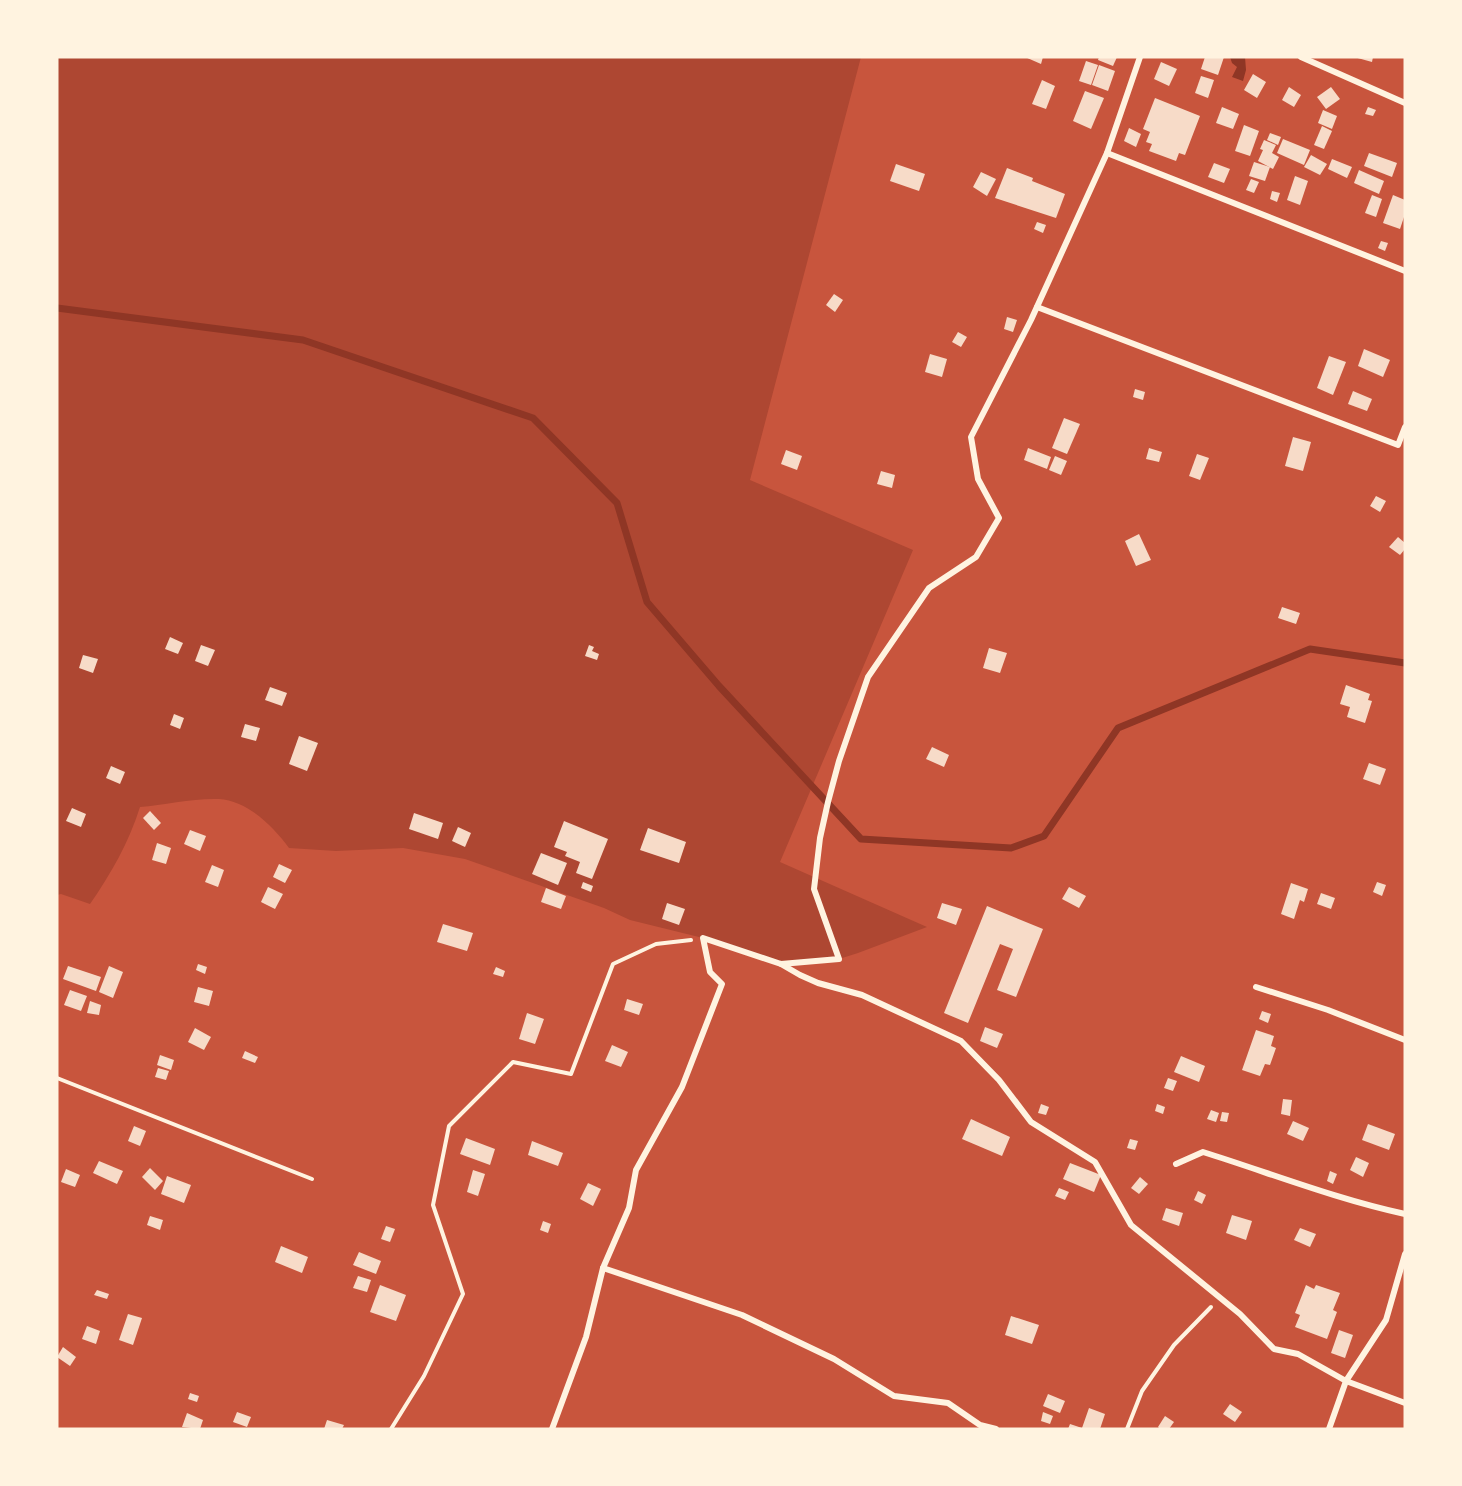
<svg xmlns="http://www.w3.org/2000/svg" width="1462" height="1486" font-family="'Titillium Web',sans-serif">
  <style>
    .green { fill: #ae4732 }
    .water { fill: #8f3625 }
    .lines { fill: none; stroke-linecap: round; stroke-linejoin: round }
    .stream { stroke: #8f3625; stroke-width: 7 }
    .building { fill: #f7dbc8 }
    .path { stroke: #fff3e0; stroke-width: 4 }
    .minor { stroke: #fff3e0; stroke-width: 6 }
  </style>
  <rect width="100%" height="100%" fill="#c8553d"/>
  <path class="green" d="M57,57H861L750,480L913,550L780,862L927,927L858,953L839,959L781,964L703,938L630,920L604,908L465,859L403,848L336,851L289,848C273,826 248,801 219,799C194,798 164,805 140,807C129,842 111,874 90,904L61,894L57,895Z"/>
  <path class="water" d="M1230,57H1245L1246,70L1243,81L1232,77L1237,67L1232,63Z"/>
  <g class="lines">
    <path class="stream" d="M57,308L303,340L533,418L617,503L647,602L719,686L861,839L1011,848L1044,836L1118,728L1310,649L1405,663"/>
  </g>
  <g class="building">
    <path d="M1025,57H1043L1041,64Z"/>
    <path d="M1099,57H1117L1113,66L1098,60Z"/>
    <path d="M1205,57H1224L1218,75L1201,69Z"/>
    <path d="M1354,57H1373L1372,62Z"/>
    <path d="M1086,61L1098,65L1091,85L1079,81Z"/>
    <path d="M1161,62L1177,69L1169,86L1154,79Z"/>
    <path d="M1099,65L1115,71L1108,91L1092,85Z"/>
    <path d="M1253,74L1266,82L1257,98L1244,90Z"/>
    <path d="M1201,76L1214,80L1208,98L1195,93Z"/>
    <path d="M1042,80L1055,86L1046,109L1032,104Z"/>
    <path d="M1289,87L1301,95L1294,107L1282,100Z"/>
    <path d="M1331,87L1340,99L1326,109L1317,97Z"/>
    <path d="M1085,91L1104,98L1091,129L1073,121Z"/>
    <path d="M1155,98L1200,116L1185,155L1179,153L1176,161L1149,151L1152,144L1146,142L1150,132L1143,129Z"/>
    <path d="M1222,107L1239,114L1233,129L1216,123Z"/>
    <path d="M1368,107L1376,110L1373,116L1365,114Z"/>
    <path d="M1323,110L1337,116L1332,129L1318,123Z"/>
    <path d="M1244,125L1259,131L1250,156L1235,151Z"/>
    <path d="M1322,126L1332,131L1324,149L1314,145Z"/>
    <path d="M1129,128L1141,134L1136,147L1124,141Z"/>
    <path d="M1270,133L1281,137L1278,145L1267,140Z"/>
    <path d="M1283,139L1310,150L1304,165L1277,153Z"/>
    <path d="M1264,140L1276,145L1272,153L1279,157L1273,169L1258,161L1263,150L1260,149Z"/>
    <path d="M1369,153L1397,163L1392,177L1364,166Z"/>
    <path d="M1311,155L1327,164L1320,175L1304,167Z"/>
    <path d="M1332,159L1352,167L1347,178L1328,169Z"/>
    <path d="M1254,162L1270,167L1265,181L1249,176Z"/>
    <path d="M1214,163L1230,169L1224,183L1208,177Z"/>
    <path d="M896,164L925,174L919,191L890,181Z"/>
    <path d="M1007,168L1033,178L1032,181L1065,194L1056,218L995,198Z"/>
    <path d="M1359,170L1384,181L1379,194L1354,183Z"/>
    <path d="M981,172L996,179L987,196L973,187Z"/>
    <path d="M1295,176L1308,181L1300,205L1287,200Z"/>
    <path d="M1251,179L1259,182L1254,193L1246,190Z"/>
    <path d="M1272,191L1280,193L1277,202L1270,199Z"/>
    <path d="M1372,195L1382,199L1376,217L1365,213Z"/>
    <path d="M1393,195L1405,200V214L1400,229L1383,223Z"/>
    <path d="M1037,222L1046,225L1043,233L1034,229Z"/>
    <path d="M1381,241L1388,243L1385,251L1378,248Z"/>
    <path d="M834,294L843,300L835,312L826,305Z"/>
    <path d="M1007,317L1017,320L1013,332L1004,329Z"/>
    <path d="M958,332L967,337L961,347L952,342Z"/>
    <path d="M1364,349L1390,360L1383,377L1358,366Z"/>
    <path d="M930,354L947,359L942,377L925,372Z"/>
    <path d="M1329,356L1346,362L1333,395L1317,388Z"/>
    <path d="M1135,389L1145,392L1143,400L1133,397Z"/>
    <path d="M1353,391L1372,399L1367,411L1348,404Z"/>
    <path d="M1064,418L1080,424L1067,454L1052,448Z"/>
    <path d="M1293,437L1311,442L1303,471L1285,466Z"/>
    <path d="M1028,448L1051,457L1047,469L1024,460Z"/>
    <path d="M1149,448L1162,452L1159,462L1146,459Z"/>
    <path d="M786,450L802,456L797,470L781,464Z"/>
    <path d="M1197,454L1209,458L1200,480L1189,476Z"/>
    <path d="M1055,456L1067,461L1061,475L1049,470Z"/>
    <path d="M881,471L895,475L892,488L877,484Z"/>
    <path d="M1376,496L1386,501L1380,512L1370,506Z"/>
    <path d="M1139,534L1151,560L1136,566L1125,541Z"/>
    <path d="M1398,537L1405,543V549L1400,555L1389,547Z"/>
    <path d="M1282,607L1300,613L1296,624L1278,618Z"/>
    <path d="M170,637L183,643L178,654L165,649Z"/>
    <path d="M201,645L215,650L208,666L195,661Z"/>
    <path d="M589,645L594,647L592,651L599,654L597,660L585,656Z"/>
    <path d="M989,648L1007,653L1000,673L983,668Z"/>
    <path d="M83,655L98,659L93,673L79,668Z"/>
    <path d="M1346,685L1370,694L1368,700L1372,701L1365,723L1347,717L1350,707L1340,704Z"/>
    <path d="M270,687L287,693L282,706L265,700Z"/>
    <path d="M174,714L184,718L180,729L170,725Z"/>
    <path d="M245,724L260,728L256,741L241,737Z"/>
    <path d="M299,736L318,743L307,771L289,764Z"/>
    <path d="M932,747L949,755L944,767L926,759Z"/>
    <path d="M1369,763L1386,769L1380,785L1363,779Z"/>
    <path d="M111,766L125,772L120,784L106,778Z"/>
    <path d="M72,808L86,814L81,827L66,821Z"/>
    <path d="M150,811L161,823L154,830L143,818Z"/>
    <path d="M414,813L443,823L438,839L409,829Z"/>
    <path d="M564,821L608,839L592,879L576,873L580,862L565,856L567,852L554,847Z"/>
    <path d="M458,827L471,833L465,847L452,841Z"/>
    <path d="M648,828L686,842L679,863L640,850Z"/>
    <path d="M190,830L206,836L200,851L184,844Z"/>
    <path d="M157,843L171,848L166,864L152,860Z"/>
    <path d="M541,853L567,863L558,885L532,874Z"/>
    <path d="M279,864L292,870L285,883L273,877Z"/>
    <path d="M212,865L224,870L218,887L205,882Z"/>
    <path d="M583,882L593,886L591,892L581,888Z"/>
    <path d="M1377,882L1386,885L1382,896L1373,892Z"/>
    <path d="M1291,883L1308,889L1304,902L1300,900L1294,919L1281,914Z"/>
    <path d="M268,887L283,894L275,909L261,902Z"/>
    <path d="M1069,887L1086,896L1079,908L1062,899Z"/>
    <path d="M546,888L566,896L561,909L541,902Z"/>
    <path d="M1321,893L1335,898L1331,909L1317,904Z"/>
    <path d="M667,903L685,909L679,925L662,919Z"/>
    <path d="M942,903L962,909L956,925L937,918Z"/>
    <path d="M987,906L1043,929L1016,997L997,990L1013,949L1000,944L968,1023L944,1013Z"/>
    <path d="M443,924L473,933L467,951L437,942Z"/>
    <path d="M198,964L207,967L205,974L196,970Z"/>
    <path d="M68,966L101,977L96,991L63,979Z"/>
    <path d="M109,966L123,972L113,998L99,992Z"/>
    <path d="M496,967L505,971L503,977L493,974Z"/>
    <path d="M198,987L213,991L209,1006L194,1002Z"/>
    <path d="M70,990L87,996L81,1011L64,1005Z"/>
    <path d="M627,999L643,1004L639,1015L624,1010Z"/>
    <path d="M90,1001L101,1005L99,1015L87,1013Z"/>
    <path d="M1262,1011L1271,1014L1268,1023L1259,1019Z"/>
    <path d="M527,1013L544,1019L535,1044L519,1039Z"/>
    <path d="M985,1027L1003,1034L997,1048L980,1041Z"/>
    <path d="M195,1028L211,1037L204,1050L188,1042Z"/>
    <path d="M1256,1030L1274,1036L1271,1046L1276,1048L1270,1065L1265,1064L1260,1076L1242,1070Z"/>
    <path d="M612,1045L628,1052L621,1067L605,1061Z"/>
    <path d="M245,1051L258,1057L255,1063L242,1058Z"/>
    <path d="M160,1055L174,1060L171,1070L157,1065Z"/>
    <path d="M1181,1056L1205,1066L1199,1082L1174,1072Z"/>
    <path d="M158,1068L169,1071L166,1080L155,1077Z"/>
    <path d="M1168,1078L1177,1081L1173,1091L1164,1088Z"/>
    <path d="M1283,1099L1292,1100L1290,1116L1281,1114Z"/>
    <path d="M1041,1104L1049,1107L1046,1115L1038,1113Z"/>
    <path d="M1157,1104L1165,1107L1163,1114L1155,1111Z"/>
    <path d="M1211,1110L1219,1113L1216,1122L1207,1119Z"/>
    <path d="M1222,1112L1229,1113L1227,1122L1220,1121Z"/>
    <path d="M971,1119L1010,1137L1002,1156L962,1139Z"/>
    <path d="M1293,1121L1309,1128L1303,1141L1287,1134Z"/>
    <path d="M1368,1124L1395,1134L1389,1150L1362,1140Z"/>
    <path d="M134,1126L146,1131L140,1146L128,1141Z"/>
    <path d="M466,1138L495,1149L490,1165L460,1154Z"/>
    <path d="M1130,1139L1138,1141L1135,1150L1127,1148Z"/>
    <path d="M532,1141L563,1153L558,1166L528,1155Z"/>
    <path d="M1356,1157L1369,1163L1363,1177L1350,1170Z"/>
    <path d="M99,1161L123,1171L117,1184L93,1173Z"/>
    <path d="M1070,1163L1101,1175L1094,1192L1063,1179Z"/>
    <path d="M150,1168L163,1181L155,1190L142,1177Z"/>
    <path d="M66,1169L80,1175L75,1187L61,1182Z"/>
    <path d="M473,1170L485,1174L478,1196L467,1192Z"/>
    <path d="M1330,1171L1337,1174L1333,1184L1327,1181Z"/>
    <path d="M167,1176L191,1185L184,1203L161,1194Z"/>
    <path d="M1140,1177L1148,1184L1139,1194L1131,1188Z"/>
    <path d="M588,1183L601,1189L593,1206L580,1199Z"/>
    <path d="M1059,1188L1069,1192L1065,1200L1055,1196Z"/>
    <path d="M1198,1191L1206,1195L1202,1204L1194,1200Z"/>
    <path d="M1166,1208L1183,1213L1179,1226L1162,1220Z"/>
    <path d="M1232,1215L1252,1221L1246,1240L1226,1233Z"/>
    <path d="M150,1216L163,1220L160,1230L147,1225Z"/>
    <path d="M543,1221L551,1224L548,1233L540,1230Z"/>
    <path d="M386,1226L395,1229L390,1242L381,1239Z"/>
    <path d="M1300,1228L1316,1234L1310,1247L1294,1240Z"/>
    <path d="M281,1246L308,1257L302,1273L275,1262Z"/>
    <path d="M359,1252L381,1261L376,1274L353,1265Z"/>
    <path d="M358,1276L371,1280L367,1292L353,1288Z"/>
    <path d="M380,1285L406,1295L396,1321L370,1312Z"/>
    <path d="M1306,1285L1314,1289L1316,1285L1340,1293L1333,1310L1337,1312L1327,1339L1295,1327L1300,1315L1295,1313Z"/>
    <path d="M97,1290L109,1294L107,1299L94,1295Z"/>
    <path d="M128,1314L142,1318L133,1345L119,1340Z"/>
    <path d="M1011,1316L1039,1325L1032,1344L1005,1335Z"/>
    <path d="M87,1326L100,1331L96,1344L82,1339Z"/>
    <path d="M1339,1330L1353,1335L1345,1358L1331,1353Z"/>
    <path d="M63,1347L76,1357L70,1366L57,1357Z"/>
    <path d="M190,1393L199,1396L197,1402L188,1399Z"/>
    <path d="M1048,1394L1065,1401L1060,1413L1043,1406Z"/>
    <path d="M1230,1404L1242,1412L1235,1422L1223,1414Z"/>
    <path d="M1089,1408L1105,1414L1100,1429H1068L1070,1424L1082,1428Z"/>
    <path d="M237,1412L251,1417L247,1427L233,1422Z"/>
    <path d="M1043,1412L1053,1416L1050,1424L1041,1421Z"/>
    <path d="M187,1413L203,1420L200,1429L182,1427Z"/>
    <path d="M1165,1416L1174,1422L1169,1429H1160L1158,1427Z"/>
    <path d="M327,1420L344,1425L342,1429H324Z"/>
  </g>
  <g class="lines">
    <g class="path">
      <path d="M57,1078L312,1179"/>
      <path d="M391,1429L424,1376L463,1294L433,1205L449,1126L513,1062L571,1074L613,964L656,944L691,940"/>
      <path d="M1127,1429L1142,1391L1174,1345L1211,1307"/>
    </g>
    <g class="minor">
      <path d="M1301,57L1405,103"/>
      <path d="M1107,153L1405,271"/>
      <path d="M1037,307L1398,445L1405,427"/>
      <path d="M781,964L800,975L818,983L862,995L961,1041L999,1080L1031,1122L1095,1162L1131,1225L1240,1314L1274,1349L1298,1354L1346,1381L1405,1403"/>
      <path d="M1256,987L1328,1010L1405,1040"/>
      <path d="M1176,1164L1203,1152C1270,1173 1336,1199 1405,1214"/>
      <path d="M603,1268L742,1315L834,1359L894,1396L948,1403L980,1425L996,1429"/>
      <path d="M552,1429L586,1337L603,1268L629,1208L636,1170L682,1087L722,984L710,972L703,938L781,964L839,959L814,889L820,838L828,802L839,761L868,677L929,588L976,557L999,518L978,479L971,437L1031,320L1107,153L1140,57"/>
      <path d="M1329,1429L1346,1381L1386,1320L1405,1254"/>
    </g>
  </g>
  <rect width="1462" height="1486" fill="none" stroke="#fff3e0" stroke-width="117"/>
</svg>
